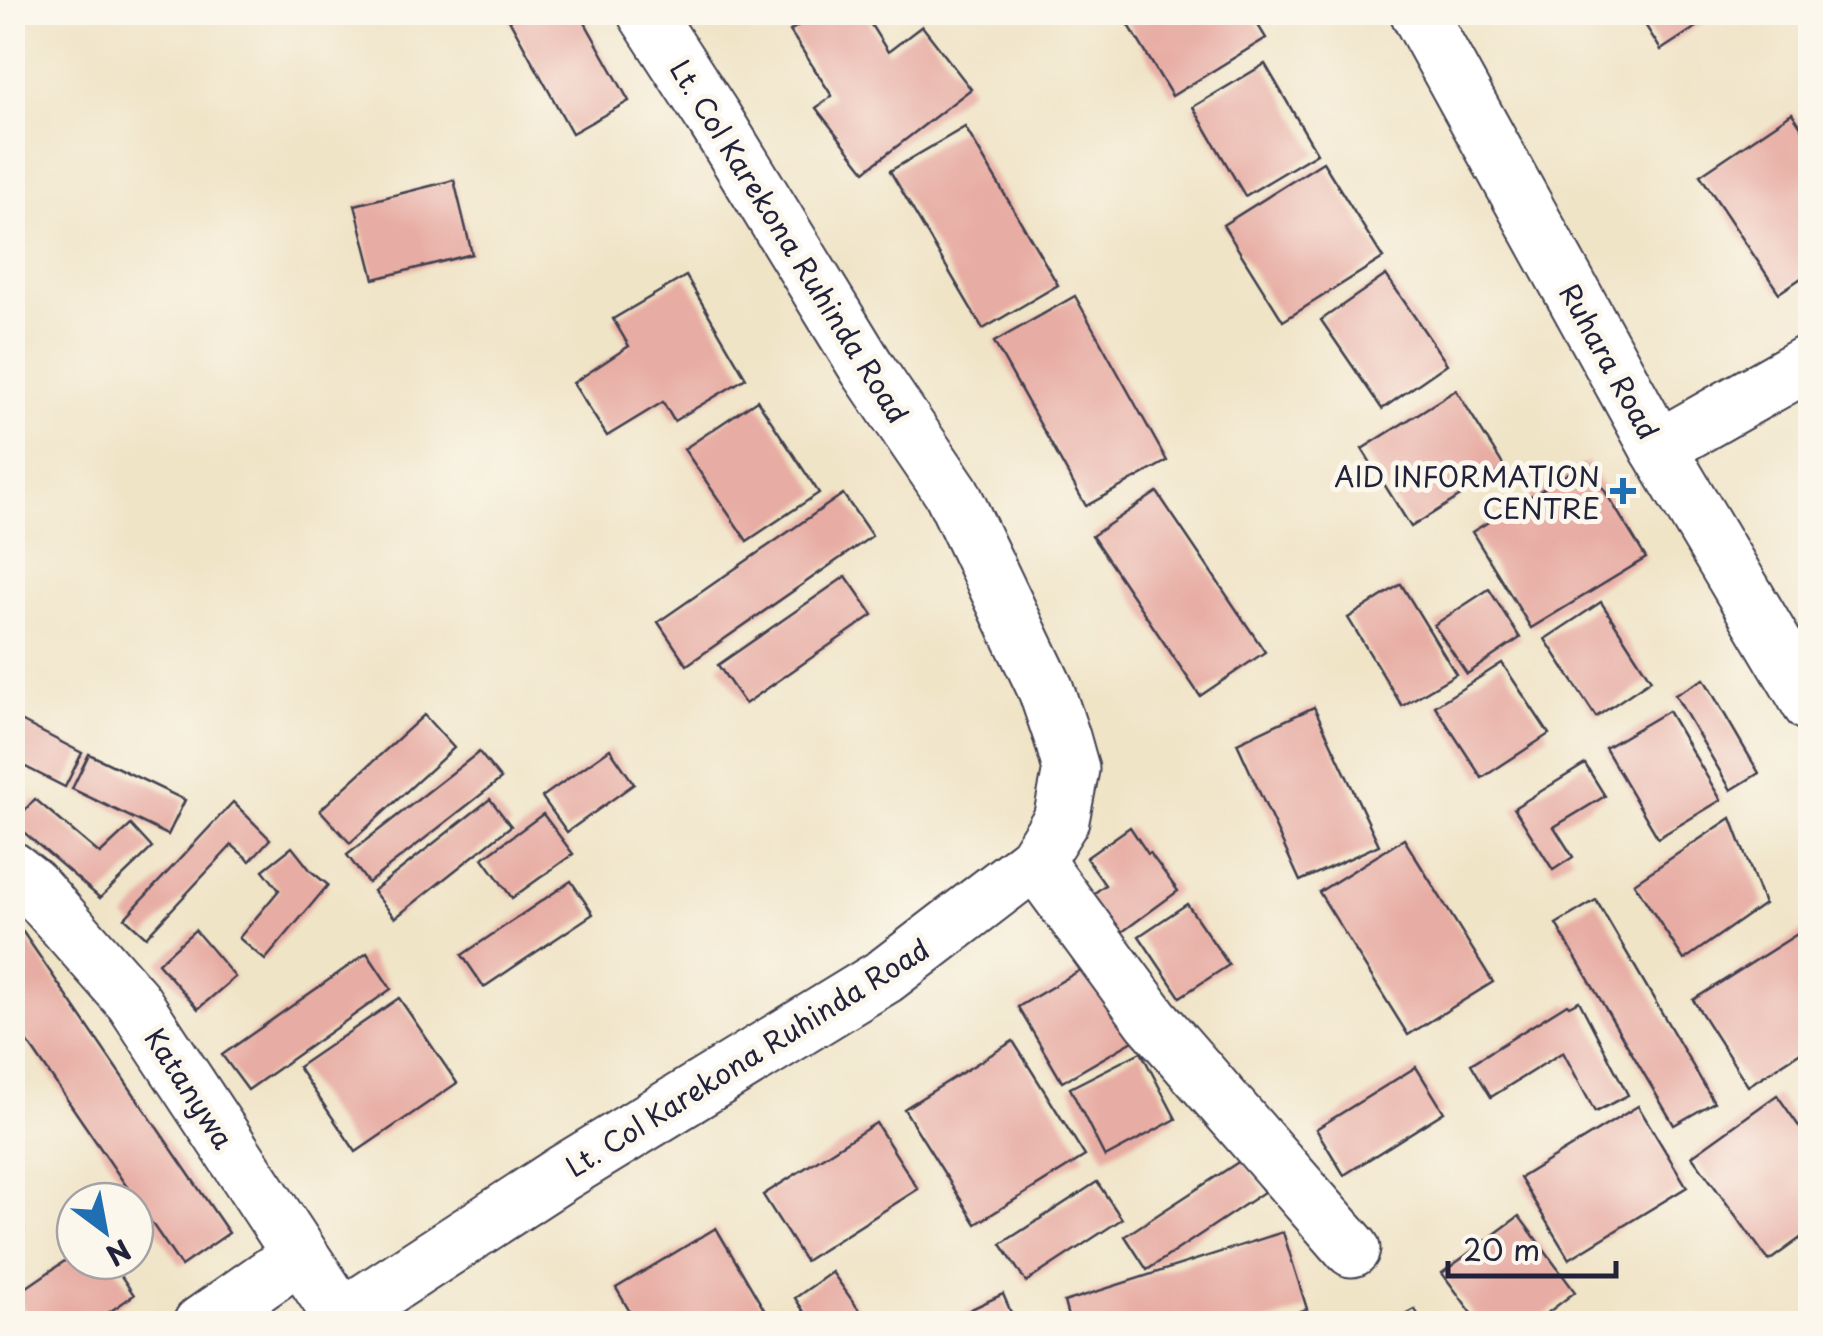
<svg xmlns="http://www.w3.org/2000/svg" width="1823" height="1336" font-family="'Playpen Sans',sans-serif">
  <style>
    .building { fill: #e7aca3 }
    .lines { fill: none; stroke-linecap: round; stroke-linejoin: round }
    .minor-casing { stroke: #413f50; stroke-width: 59 }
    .minor { stroke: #fff; stroke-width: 55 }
    .poi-dot { fill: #1f6fb2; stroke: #fbf7ec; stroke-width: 4 }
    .labels { text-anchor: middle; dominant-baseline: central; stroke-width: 10; stroke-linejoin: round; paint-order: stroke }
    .street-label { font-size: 28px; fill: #22223b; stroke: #fbf7ec }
    .poi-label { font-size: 28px; fill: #22223b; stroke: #fbf7ec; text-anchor: end }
  </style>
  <rect width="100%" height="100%" fill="#fbf7ec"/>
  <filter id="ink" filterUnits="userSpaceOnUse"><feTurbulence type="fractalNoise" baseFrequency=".01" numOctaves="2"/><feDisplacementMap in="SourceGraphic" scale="20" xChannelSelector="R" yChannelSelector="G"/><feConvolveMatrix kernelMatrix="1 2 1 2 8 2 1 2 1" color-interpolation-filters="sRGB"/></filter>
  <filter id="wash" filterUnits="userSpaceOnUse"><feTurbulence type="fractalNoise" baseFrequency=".0048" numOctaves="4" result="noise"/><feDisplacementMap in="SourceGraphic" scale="40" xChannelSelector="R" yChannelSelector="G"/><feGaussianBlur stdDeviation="2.25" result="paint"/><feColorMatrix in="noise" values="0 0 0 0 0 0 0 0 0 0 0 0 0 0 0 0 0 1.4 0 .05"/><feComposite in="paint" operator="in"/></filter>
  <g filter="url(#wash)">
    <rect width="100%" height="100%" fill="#f0e4c7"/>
    <g id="blocks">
      <g class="building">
        <path d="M505,12H579L629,101L572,133Z"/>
        <path d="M818,12H863L888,52L922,26L971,89L865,171L816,108L832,96L790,31Z"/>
        <path d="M1121,12H1250L1266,38L1172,96Z"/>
        <path d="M1637,12H1719L1661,50Z"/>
        <path d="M1265,64L1317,153L1245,196L1193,107Z"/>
        <path d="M1792,113L1810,140V272L1779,293L1700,175Z"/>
        <path d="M965,127L1058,285L983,329L890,171Z"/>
        <path d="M1323,162L1383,258L1283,321L1223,225Z"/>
        <path d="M454,180L472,254L374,279L355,205Z"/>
        <path d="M1386,275L1447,364L1382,409L1321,320Z"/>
        <path d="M686,276L746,378L674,421L663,402L607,436L573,383L629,346L613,319Z"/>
        <path d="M1075,296L1167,461L1086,506L994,342Z"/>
        <path d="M1456,390L1505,468L1411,527L1362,449Z"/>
        <path d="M757,400L819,493L747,541L684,449Z"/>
        <path d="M1587,462L1646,558L1531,628L1472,532Z"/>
        <path d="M1157,492L1265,652L1200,696L1092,536Z"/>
        <path d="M843,494L872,536L687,665L658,622Z"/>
        <path d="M846,576L873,615L745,704L718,665Z"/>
        <path d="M1401,584L1456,674L1402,706L1348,618Z"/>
        <path d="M1489,589L1520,638L1467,674L1434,625Z"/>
        <path d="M1601,602L1651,680L1596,717L1545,639Z"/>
        <path d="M1502,663L1549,734L1482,778L1435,706Z"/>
        <path d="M1704,679L1759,773L1731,790L1675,695Z"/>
        <path d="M1314,707L1379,845L1300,881L1237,743Z"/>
        <path d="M1668,711L1721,800L1658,838L1605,748Z"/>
        <path d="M424,715L454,748L350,843L320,810Z"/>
        <path d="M19,720L82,753L65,787L12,760V732Z"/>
        <path d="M610,749L634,784L567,832L542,797Z"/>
        <path d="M479,752L501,779L368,883L347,855Z"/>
        <path d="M89,754L185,800L168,835L72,789Z"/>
        <path d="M1585,764L1605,796L1554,827L1573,857L1553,870L1514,808Z"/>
        <path d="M35,799L100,854L131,825L152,848L100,898L13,823Z"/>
        <path d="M490,799L511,826L395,918L373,891Z"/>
        <path d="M233,802L270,839L250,861L232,845L146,937L125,918Z"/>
        <path d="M543,814L573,854L512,898L483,858Z"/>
        <path d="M1731,818L1764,904L1684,960L1634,883Z"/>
        <path d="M1130,827L1148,854L1150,853L1178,891L1107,943L1079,905L1105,885L1086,858Z"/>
        <path d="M1404,839L1493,982L1408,1035L1319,892Z"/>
        <path d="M292,847L311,871L328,885L265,960L239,938L279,890L263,870Z"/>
        <path d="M571,881L593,914L484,987L462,955Z"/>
        <path d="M1596,900L1714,1102L1674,1125L1556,924Z"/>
        <path d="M1187,904L1229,965L1180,997L1139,936Z"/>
        <path d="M12,916L229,1233L181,1266L12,1019Z"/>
        <path d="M195,930L235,977L198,1009L158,963Z"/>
        <path d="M1802,931L1810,945V1046L1748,1086L1693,1000Z"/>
        <path d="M367,953L391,989L248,1090L222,1055Z"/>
        <path d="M1089,965L1133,1041L1062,1082L1018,1007Z"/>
        <path d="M399,998L457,1083L356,1152L298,1067Z"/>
        <path d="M1579,1001L1628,1095L1595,1112L1563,1052L1491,1097L1471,1064L1567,1004L1569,1006Z"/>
        <path d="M1013,1041L1085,1156L976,1224L904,1109Z"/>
        <path d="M1141,1052L1176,1119L1105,1157L1070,1088Z"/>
        <path d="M1416,1067L1444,1112L1344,1175L1316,1129Z"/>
        <path d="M1777,1095L1810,1142V1231L1769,1261L1692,1156Z"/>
        <path d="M1638,1106L1687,1187L1569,1259L1520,1178Z"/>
        <path d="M876,1123L918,1189L805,1261L763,1195Z"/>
        <path d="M1243,1159L1264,1192L1147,1270L1125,1236Z"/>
        <path d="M1097,1182L1122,1219L1026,1282L1001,1244Z"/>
        <path d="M12,1211L24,1227L12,1236Z"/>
        <path d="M1519,1216L1575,1292L1533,1324H1480L1442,1273Z"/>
        <path d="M716,1228L765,1311L745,1324H637L616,1288Z"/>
        <path d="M1283,1232L1307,1309L1261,1324H1070L1064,1302Z"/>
        <path d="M75,1254V1261H111L134,1295L92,1324H33L14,1296Z"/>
        <path d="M832,1272L859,1310L840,1324H812L795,1298Z"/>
        <path d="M1003,1294L1016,1324H940Z"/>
        <path d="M1415,1309L1423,1324H1388Z"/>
      </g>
    </g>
  </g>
  <g filter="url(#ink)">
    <use href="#blocks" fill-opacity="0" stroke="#413f50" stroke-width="2.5"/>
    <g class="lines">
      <g class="minor-casing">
        <g id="minor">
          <path d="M1418,12L1658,448L1810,704"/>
          <path d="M1658,448L1810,362"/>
          <path d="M1035,861L1152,1020L1352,1249"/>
          <path d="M12,870L31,885L133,1001L346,1324"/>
          <path d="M342,1317L563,1173L885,976L1035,861L1061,820L1071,769L1062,737L1046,690L952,493L867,368L715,120L645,12"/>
          <path d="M201,1324L300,1255"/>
        </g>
      </g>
      <use href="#minor" class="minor"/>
    </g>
  </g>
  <path class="poi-dot" d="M1618 476h10v10h10v10h-10v10h-10v-10h-10v-10h10z"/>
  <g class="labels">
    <g class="street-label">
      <text transform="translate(790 241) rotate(58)">Lt. Col Karekona Ruhinda Road</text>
      <text transform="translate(1610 361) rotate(61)">Ruhara Road</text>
      <text transform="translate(747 1057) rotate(-32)">Lt. Col Karekona Ruhinda Road</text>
      <text transform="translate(190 1088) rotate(57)">Katanywa</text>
    </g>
    <g class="poi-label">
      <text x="1600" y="475">AID INFORMATION<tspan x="1600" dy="32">CENTRE</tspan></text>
    </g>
  </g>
  <rect width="1823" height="1336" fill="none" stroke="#fbf7ec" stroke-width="50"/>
  <g transform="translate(105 1231) rotate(148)"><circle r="48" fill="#fbf7ec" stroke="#a4a2a5" stroke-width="2.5"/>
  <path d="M0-8L18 38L0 25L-18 38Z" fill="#1f6fb2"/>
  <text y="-15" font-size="28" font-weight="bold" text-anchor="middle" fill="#22223b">N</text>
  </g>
  <path d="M1448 1261v15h168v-15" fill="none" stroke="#22223b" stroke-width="5"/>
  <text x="1463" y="1261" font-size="30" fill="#22223b" stroke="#fbf7ec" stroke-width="8" paint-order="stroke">20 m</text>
</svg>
